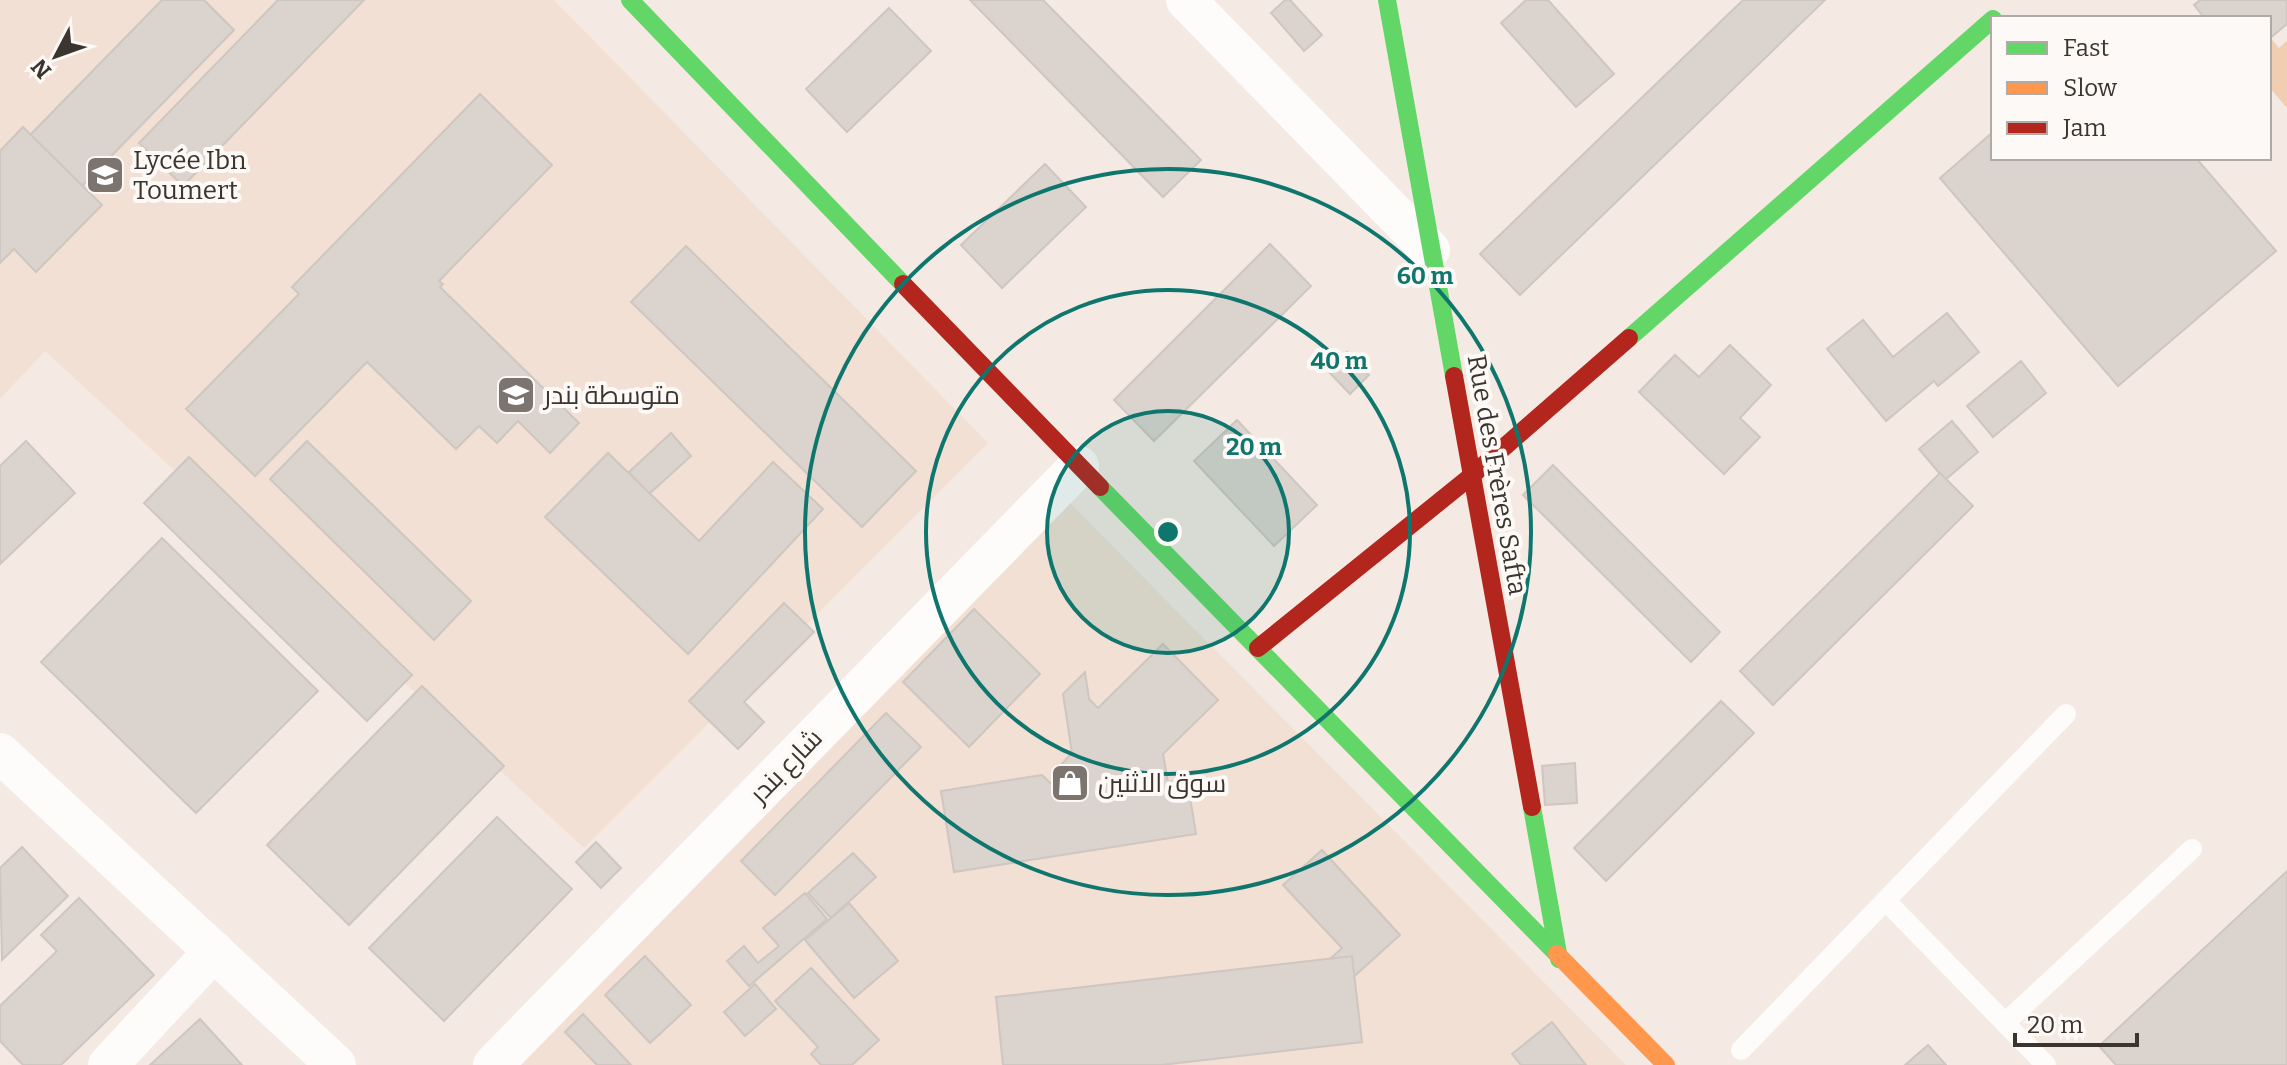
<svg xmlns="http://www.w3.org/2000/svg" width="2287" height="1065" font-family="Bitter,Cairo,serif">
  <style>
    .built { fill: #f1e0d3 }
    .green { fill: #f1cdb1 }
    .building { fill: #dbd4ce; stroke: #cec6c0; stroke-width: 2 }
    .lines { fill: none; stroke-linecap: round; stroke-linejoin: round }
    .lane { stroke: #fdfcfb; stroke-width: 20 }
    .street { stroke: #fdfcfb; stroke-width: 40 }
    .fast { stroke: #63d668; stroke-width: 18 }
    .slow { stroke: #ff974d; stroke-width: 18 }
    .jam { stroke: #b3261e; stroke-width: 18 }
    .ring { fill: none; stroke: #0f766e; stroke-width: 4 }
    .labels { text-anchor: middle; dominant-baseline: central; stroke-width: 8; stroke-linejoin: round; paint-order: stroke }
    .poi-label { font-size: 26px; fill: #3b342f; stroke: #fdf9f6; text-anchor: start }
    .street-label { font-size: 26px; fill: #3b342f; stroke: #fdf9f6 }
    .centre { fill: #0f766e; stroke: #fdf9f6; stroke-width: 4 }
    .ring-label { font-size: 24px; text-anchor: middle; font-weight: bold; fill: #0f766e; stroke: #fdf9f6; stroke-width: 8; stroke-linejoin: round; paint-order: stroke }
  </style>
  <rect width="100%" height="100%" fill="#f4eae3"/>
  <g class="built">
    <path d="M0,0H554L988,443L584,848L45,351L0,399Z"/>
    <path d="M1069,502L1626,1065H514Z"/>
  </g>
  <path class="green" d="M2269,36L2279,48L2287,41V108L2269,87Z"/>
  <g class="building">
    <path d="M162,0H204L234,30L82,186L30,135Z"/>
    <path d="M278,0H364L183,186L139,143Z"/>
    <path d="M970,0H1043L1201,160L1163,197Z"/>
    <path d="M1285,0H1290L1322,35L1304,51L1271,13Z"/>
    <path d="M1526,0H1548L1614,74L1576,107L1501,23Z"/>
    <path d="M1743,0H1825L1520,295L1480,254Z"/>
    <path d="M2200,0H2287V24L2269,39V18H2198L2202,15L2194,5Z"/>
    <path d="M889,8L931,51L847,132L806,89Z"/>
    <path d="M480,94L552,165L439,281L443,284L440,287L579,423L550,453L518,421L497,443L479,426L456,449L367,362L255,476L186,409L299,294L292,287Z"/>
    <path d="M23,127L102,205L36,272L14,249L0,263V151Z"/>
    <path d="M1993,132V158H2196L2276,251L2118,386L1940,178Z"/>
    <path d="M1045,164L1086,207L1002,288L961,245Z"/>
    <path d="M1270,244L1311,286L1154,441L1114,400Z"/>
    <path d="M686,246L916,471L862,527L631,302Z"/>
    <path d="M1947,313L1979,352L1938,386L1934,381L1886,421L1827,349L1863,320L1893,357Z"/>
    <path d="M1730,345L1771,385L1740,418L1760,437L1724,474L1639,392L1675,355L1699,377Z"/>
    <path d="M1347,352L1369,375L1350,394L1328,371Z"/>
    <path d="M2021,361L2046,393L1993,437L1967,406Z"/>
    <path d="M1237,420L1317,505L1274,546L1194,461Z"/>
    <path d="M1952,421L1978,452L1945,480L1919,449Z"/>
    <path d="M671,433L691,456L649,494L629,472Z"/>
    <path d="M26,441L75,493L0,564V466Z"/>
    <path d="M307,441L471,601L434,640L270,479Z"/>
    <path d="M608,453L699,541L773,462L823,509L688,654L545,517Z"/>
    <path d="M189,457L412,675L367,721L144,503Z"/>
    <path d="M1553,465L1720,632L1691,662L1523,495Z"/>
    <path d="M1940,473L1973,506L1773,705L1740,671Z"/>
    <path d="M162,538L318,691L196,813L41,662Z"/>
    <path d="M784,603L814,632L744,702L764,722L738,749L689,701Z"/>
    <path d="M974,609L1040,674L969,747L903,682Z"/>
    <path d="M1163,644L1218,700L1163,754L1168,782L1187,779L1196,834L954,872L941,791L1042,775L1062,794L1057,769L1072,753L1063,694L1085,672L1089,699L1098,708Z"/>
    <path d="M422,686L504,766L349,925L267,845Z"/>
    <path d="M1721,701L1754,733L1606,881L1574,848Z"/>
    <path d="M886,713L921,747L775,895L741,861Z"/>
    <path d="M1575,763L1577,803L1545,805L1542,766Z"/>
    <path d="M497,817L572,889L444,1021L369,948Z"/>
    <path d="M596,842L621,868L601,888L576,862Z"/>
    <path d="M22,847L68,896L2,960L0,868Z"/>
    <path d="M1322,850L1400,935L1349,981L1330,959L1342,948L1283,885Z"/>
    <path d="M853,853L876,877L831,918L808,893Z"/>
    <path d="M2287,871V1065H2116L2099,1046Z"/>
    <path d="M805,893L827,919L749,986L727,961L744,946L758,963L779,946L763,928Z"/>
    <path d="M79,898L154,975L61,1065H23L0,1041V1006L57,951L41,935Z"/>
    <path d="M849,903L898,961L854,998L805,940Z"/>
    <path d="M645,956L691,1005L650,1043L605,995Z"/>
    <path d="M1352,956L1362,1042L1161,1065H1003L996,997Z"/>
    <path d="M811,968L879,1040L852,1065H821L811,1054L818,1047L775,1001Z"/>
    <path d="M755,984L776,1009L745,1036L724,1012Z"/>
    <path d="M583,1014L631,1065H597L565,1032Z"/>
    <path d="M200,1019L242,1065H150Z"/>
    <path d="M1552,1022L1586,1065H1521L1512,1054Z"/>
    <path d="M1928,1045L1946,1065H1905Z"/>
  </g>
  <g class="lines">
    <g class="lane">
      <path d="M1886,901L2046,1065"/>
      <path d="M2005,1023L2192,849"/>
      <path d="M1741,1050L2066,714"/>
    </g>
    <g class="street">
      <path d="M1186,0L1430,250"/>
      <path d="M0,753L336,1065"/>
      <path d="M108,1065L214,951"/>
      <path d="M493,1065L1079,466"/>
    </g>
    <g class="fast">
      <path d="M630,0L903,284"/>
      <path d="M1387,0L1454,376"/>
      <path d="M1629,338L1993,19"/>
      <path d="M1100,487L1557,954"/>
      <path d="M1532,807L1559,959"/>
    </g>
    <path class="slow" d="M1557,954L1666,1065"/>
    <g class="jam">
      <path d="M903,284L1100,487"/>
      <path d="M1454,376L1532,807"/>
      <path d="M1258,648L1470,477L1629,338"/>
    </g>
  </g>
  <circle cx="1168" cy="532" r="121" fill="#0f766e" fill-opacity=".12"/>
  <g class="ring">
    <circle cx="1168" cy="532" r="121"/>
    <circle cx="1168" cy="532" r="242"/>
    <circle cx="1168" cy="532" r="363"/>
  </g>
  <defs>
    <g id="school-square" transform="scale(2)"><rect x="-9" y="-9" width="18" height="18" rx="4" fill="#7c746e" stroke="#fdf9f6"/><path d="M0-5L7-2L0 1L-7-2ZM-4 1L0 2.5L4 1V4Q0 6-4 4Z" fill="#fff"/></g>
    <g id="shop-square" transform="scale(2)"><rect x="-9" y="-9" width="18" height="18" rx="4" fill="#7c746e" stroke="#fdf9f6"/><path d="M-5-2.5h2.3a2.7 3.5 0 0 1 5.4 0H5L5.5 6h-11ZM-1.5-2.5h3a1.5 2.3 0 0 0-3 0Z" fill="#fff"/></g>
  </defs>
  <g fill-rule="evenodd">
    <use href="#school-square" x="105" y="175"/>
    <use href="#school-square" x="516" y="395"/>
    <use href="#shop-square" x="1070" y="783"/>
  </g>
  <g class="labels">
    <g class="poi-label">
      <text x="133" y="160">Lycée Ibn<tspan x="133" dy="30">Toumert</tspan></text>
      <text x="544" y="395">متوسطة بندر</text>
      <text x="1098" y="783">ﺳﻮق اﻻﺛﻨﻴﻦ</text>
    </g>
    <g class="street-label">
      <text transform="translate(1497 475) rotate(80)">Rue des Frères Safta</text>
      <text transform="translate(786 766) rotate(-46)">شارع بندر</text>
    </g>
  </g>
  <circle cx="1168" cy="532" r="12" class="centre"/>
  <g class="ring-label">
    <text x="1425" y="284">60 m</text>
    <text x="1339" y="369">40 m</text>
    <text x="1254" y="455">20 m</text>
  </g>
  <rect x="1991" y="16" width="280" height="144" fill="#fdf9f6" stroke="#afaaa6" stroke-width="2"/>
  <rect x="2007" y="42" width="40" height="12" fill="#63d668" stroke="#afaaa6" stroke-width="2"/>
  <text x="2063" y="56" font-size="24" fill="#3b342f">Fast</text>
  <rect x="2007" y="82" width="40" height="12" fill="#ff974d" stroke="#afaaa6" stroke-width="2"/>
  <text x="2063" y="96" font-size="24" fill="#3b342f">Slow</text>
  <rect x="2007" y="122" width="40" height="12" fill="#b3261e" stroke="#afaaa6" stroke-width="2"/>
  <text x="2063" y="136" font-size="24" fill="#3b342f">Jam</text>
  <g transform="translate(56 56) rotate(229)" stroke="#fdf9f6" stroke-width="6" paint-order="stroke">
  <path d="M0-6L14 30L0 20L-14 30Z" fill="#3b342f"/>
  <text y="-12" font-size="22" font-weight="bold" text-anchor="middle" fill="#3b342f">N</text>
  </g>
  <path d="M2015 1033v12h122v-12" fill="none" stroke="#3b342f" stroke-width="4"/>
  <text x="2027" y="1033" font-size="24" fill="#3b342f" stroke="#fdf9f6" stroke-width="6" paint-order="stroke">20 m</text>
</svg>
